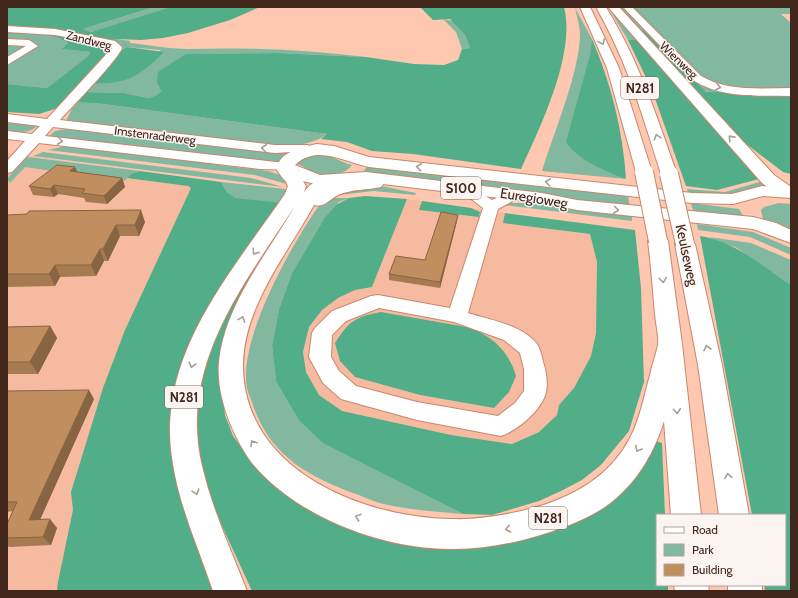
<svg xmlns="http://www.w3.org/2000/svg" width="798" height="598" font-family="Cabin,sans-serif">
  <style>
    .built { fill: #f6baa0; fill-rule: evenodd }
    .green { fill: #82b89f }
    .forest { fill: #52ae88 }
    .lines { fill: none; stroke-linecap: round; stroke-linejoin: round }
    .minor-casing { stroke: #c8876c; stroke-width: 2 }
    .major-casing { stroke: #c8876c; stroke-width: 2 }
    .highway-casing { stroke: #c8876c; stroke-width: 2 }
    .minor { fill: #fff; fill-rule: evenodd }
    .major { fill: #fff; fill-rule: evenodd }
    .highway { fill: #fff; fill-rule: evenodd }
    .highway-bridge-casing { stroke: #c8876c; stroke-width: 20; stroke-linecap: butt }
    .highway-bridge { stroke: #fff; stroke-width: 18 }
    .wall { fill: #a67b52 }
    .shaded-wall { fill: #876442 }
    .building { fill: #c18f5f; stroke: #876442 }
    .oneway { stroke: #a99d98 }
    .labels { text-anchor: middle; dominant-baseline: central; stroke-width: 3; stroke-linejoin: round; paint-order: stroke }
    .far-street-label { font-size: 12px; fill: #40261b; stroke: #fbf4f1 }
    .shield { fill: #fbf4f1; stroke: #78645b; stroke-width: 1 }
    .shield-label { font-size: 13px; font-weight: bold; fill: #40261b }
    .street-label { font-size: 14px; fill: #40261b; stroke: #fbf4f1 }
  </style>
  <rect width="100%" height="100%" fill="#fec7af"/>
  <g class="built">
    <path d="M7,153L245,186L107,591H7Z"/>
    <path d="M407,199L505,213L504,223L590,234L597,262L596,333L591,356L574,388L559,405L557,415L539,432L512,444L451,435L342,411L319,395L306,372L303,352L309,327L323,309L338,298L355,290L372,287ZM499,345L512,362L494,408L420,395L355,377Z"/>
  </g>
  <g class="green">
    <path d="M154,7H170L95,31L91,32L83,29Z"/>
    <path d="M608,7L638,40H628Z"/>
    <path d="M618,7H791V14H781L791,23V95L711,93L702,90L644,31L634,26Z"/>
    <path d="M575,8L592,39L582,157L596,166L626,179L542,171C554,132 579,74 580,35C580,26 577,17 575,8Z"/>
    <path d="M443,19L453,21L465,35L470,48L462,49L456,32Z"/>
    <path d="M7,34C25,34 52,32 68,43L63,49L90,52L88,56L47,88L7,84Z"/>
    <path d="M117,39L130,41V43C149,45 169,49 188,49C247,47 307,50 366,57L277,53L196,54L157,83L161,91L157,95L149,98L124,93L83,92L92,84L111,83L161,50L127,47L123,49L118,43L107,41Z"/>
    <path d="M75,102L103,104L327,134C316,143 296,146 281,147L68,121L67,119Z"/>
    <path d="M7,120L37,126C29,134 18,132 7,131Z"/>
    <path d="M67,129L195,144L293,152L283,163L51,138L49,136L55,131Z"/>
    <path d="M66,146L182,158L219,165L268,171L283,176L290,185L255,175L48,150Z"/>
    <path d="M43,152L251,178L283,187L33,156Z"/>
    <path d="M323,154C335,157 342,163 352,165C344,176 326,178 314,173C308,170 304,166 297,164C304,156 314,155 323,154Z"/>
    <path d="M27,157L140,171L133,173L124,181L25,167L10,183L7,179Z"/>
    <path d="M367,166L628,196L630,207L405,180L363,173Z"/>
    <path d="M763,181L773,187L735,195L688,193L687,189L725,192Z"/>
    <path d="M221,182L285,189L287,191L283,203C271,202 246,204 235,198C228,195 225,188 221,182Z"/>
    <path d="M381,186L416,193L415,195L374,191L338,195L339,192Z"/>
    <path d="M332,198H349L339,202L325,217L292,273L279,309L272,346L276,381L324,444L463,514C438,512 412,510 388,505C378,503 368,499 359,495C310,478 270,456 253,405C251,399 248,393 247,388C238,339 291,246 318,207L322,202Z"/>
    <path d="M507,203H531L632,216V221L504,205Z"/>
    <path d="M691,203L739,209L745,219L694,214Z"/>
    <path d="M779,203L791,204V230L763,219L761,210L764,207Z"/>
    <path d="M697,224L753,232L791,248V255L750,237L698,230Z"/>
    <path d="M709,237L751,243L791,260V285L737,248Z"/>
  </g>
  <g class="forest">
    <path d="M7,7H154L83,29L91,32L170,7H260L230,20L188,33L163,38L141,40L117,39L107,41L7,28Z"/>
    <path d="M424,7H564C576,53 541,126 521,169L413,154L372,151L347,142L321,139L327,134L103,104L75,102L83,92L124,93L149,98L157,95L161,91L157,83L158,72L186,54L277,53L321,55L366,57L414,64L444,65L458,60L462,49L470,48L465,35L450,19L433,20L421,8Z"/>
    <path d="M634,26L644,31L706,92L791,95V174L783,172L741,140Z"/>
    <path d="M7,30C33,31 94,33 113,48L61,107L39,114L7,112V84L47,88L88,56L90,52L62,49L68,43C52,32 25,34 7,34Z"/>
    <path d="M592,39C611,83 623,131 626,179C605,171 579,161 566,142L590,55Z"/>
    <path d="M628,40H638L709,123L763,178L717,190L686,186L652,90Z"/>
    <path d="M127,47L164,52C137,78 129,83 92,84L123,49Z"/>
    <path d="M140,171L221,182L227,192L235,198L283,203L177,383L169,425L172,458L189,517L213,591H57L58,582L73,510L71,492L103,388L125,330L191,188L188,186L127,178L133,173Z"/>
    <path d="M298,195L305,196L241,303L223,399L225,415L233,436L257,468L293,498L522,537L652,440L662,443L665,515H657V585H668V591H252L211,502L198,447L194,408L214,333Z"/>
    <path d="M365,196L407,199L372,287L355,290L338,298L322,310L309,327L303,352L306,372L319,395L342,411L451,435L512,444L539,432L557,415L559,405L574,388L591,356L596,333L597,262L590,234L503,223L505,213L635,230L641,288L644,382L629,431L601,465L582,480L561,491L539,501L492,515L463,514L324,444L299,420L276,381L272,346L279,309L292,273L325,217L336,205L349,198Z"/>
    <path d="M422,201L471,208L480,212L479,217L419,210Z"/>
    <path d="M700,236C735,241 762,266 791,285V591H765L764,585H785V515H752Z"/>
    <path d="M381,312L472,328C495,339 509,352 516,376L509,392L494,408L420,395L355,377L340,361L335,343C349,321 355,317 381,312Z"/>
  </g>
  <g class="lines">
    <g class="minor-casing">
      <g id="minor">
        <path d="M623,7H632L701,76C728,92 761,88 791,88V96C758,95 722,99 693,80Z"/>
        <path d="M7,26L55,29L115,41L122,47C122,56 69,110 60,120L275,145H308L310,148L308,151L275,153L53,127L45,136L285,163L290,164L292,167L290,170L260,169L39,143L12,172L7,173V161L25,141L7,139V131L32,134L40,126L7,122V114L47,119L112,48L108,45L55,35L7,32Z"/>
        <path d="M7,39L29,40L38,46L7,65V57L26,46L7,45Z"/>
        <path d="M474,190L479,192L492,200L506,194L511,196L514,199L511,202L498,209L468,313C490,320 522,325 537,344C540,349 542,356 543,362C546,370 548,383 546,392C542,410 518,430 501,436L417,420L341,399L323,383L309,357L312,333L315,328L332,311L371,296L378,295L450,308L483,208L466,195L469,192ZM379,308L454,322L504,340L520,353L524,369V391L515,403L498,416L417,402L356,386L339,371L331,357L332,335L346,321Z"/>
      </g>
    </g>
    <g class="major-casing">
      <path id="major" d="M317,144L334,146L369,157L692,193L732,194L762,186L791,188V198L763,196L733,204L692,203L369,167C344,162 317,144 295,165L320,175L366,172L542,193L577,200L753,217L776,223L791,230V243L753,229L577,210L542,203L366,182L326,186L302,181L300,184C288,187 283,179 277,170C277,152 303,147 317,144Z"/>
    </g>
    <g class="highway-casing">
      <g id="highway">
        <path d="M580,7H590L619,68L652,172L650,176L644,177L638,176L636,172L607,68Z"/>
        <path d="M598,7H606L607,9C639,61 657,117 677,174L675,178L669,179L663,178L661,174C643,117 627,61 597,9Z"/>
        <path d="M608,7H619L774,175L791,187V196H780L762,183Z"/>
        <path d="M294,175L300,176L306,186L304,192C312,182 324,174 336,177L339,181L337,184L375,178L381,179L384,183L381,187C367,190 352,189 338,195C330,199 324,208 314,205C287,254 244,306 243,364C242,470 363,518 452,519C478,520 505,515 530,509C571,498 610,477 630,438C640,419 644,396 650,375C652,365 656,355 658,345C659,336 656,325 655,315C653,290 651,266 648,241L651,237L658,235L665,237L668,241L682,344L701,515H671L664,421C655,450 639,479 615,499C597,515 573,524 550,532C519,542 487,549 455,549C389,550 310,522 263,475C248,461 238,442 230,423C223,405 217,383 219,362C225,304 266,256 295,206C244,284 178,366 202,466C212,509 231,550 247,591H213C199,549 180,508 173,464C154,358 229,276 285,194L288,186L285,180L288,176Z"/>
        <path d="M685,238L692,240L695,244L722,365L749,515H719L698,365L675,244L678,240Z"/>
        <path d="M674,585H708L709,591H675Z"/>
        <rect x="728" y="585" width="34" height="6"/>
      </g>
    </g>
    <use href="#minor" class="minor"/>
    <use href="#major" class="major"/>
    <use href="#highway" class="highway"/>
    <g class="highway-bridge-casing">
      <g id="highway-bridge">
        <path d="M644,172L658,241"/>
        <path d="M669,174L685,244"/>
      </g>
    </g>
    <use href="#highway-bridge" class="highway-bridge"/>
  </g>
  <g class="wall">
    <path d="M75,167L77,172L122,178L125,187L107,204L86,202L84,198L58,194L54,197L33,195L29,186Z"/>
    <path d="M7,215L145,222L139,236H120L108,261H104L96,276L60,277L55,286L7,287Z"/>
    <path d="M457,221L440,288L389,280V274L425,260Z"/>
    <path d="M50,326L57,338L38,374H7V327Z"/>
    <path d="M7,391L94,399L40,519L57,528L51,545L9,547L7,545V524L13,511L7,512Z"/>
  </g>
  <g class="shaded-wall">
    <path d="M75,167L79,175L70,171Z"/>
    <path d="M122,178L125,187L107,204L104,196Z"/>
    <path d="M54,185L58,194L54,197L50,189Z"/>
    <path d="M141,210L145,222L139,236L135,225Z"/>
    <path d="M458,215L457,221L440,288V282Z"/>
    <path d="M116,225L120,236L108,261L103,249Z"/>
    <path d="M100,249L104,261L96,276L91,265Z"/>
    <path d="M55,265L60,277L55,286L49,274Z"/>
    <path d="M50,326L57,338L38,374L30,362Z"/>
    <path d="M89,390L94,399L36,529L29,520Z"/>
    <path d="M50,519L57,528L51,545L43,537Z"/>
  </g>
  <g class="building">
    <path d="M57,165L75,167L70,171L122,178L104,196L82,193L85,189L54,185L50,189L29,186Z"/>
    <path d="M141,210L135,225H116L103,249H100L91,265H55L49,274H7V215L27,214L29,211Z"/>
    <path d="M441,212L458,215L440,282L389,274L396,256L425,260Z"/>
    <path d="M50,326L30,362H7V327Z"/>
    <path d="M89,390L29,520L50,519L43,537L7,538V524L17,502H7V391Z"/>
  </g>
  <defs><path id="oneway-chevron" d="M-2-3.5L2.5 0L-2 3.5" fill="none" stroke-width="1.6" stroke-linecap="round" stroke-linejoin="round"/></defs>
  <g class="oneway">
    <use href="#oneway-chevron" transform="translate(602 42) rotate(66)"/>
    <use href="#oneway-chevron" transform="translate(718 87) rotate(12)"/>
    <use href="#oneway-chevron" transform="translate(657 137) rotate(-107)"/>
    <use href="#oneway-chevron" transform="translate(731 138) rotate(-132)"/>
    <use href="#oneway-chevron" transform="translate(60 141) rotate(7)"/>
    <use href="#oneway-chevron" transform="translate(264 148) rotate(-173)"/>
    <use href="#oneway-chevron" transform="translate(419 167) rotate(-174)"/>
    <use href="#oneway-chevron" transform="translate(548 182) rotate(-173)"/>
    <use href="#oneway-chevron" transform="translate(616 210) rotate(7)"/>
    <use href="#oneway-chevron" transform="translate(255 252) rotate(125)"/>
    <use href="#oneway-chevron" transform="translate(663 280) rotate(83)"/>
    <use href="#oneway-chevron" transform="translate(242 319) rotate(-70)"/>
    <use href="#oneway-chevron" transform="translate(707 348) rotate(-102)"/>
    <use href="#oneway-chevron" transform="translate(192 365) rotate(105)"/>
    <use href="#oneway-chevron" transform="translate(677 411) rotate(85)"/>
    <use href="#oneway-chevron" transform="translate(253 443) rotate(-122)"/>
    <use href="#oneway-chevron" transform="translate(638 449) rotate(119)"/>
    <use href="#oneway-chevron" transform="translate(728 476) rotate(-99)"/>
    <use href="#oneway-chevron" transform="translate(196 492) rotate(72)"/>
    <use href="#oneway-chevron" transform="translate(358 517) rotate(-161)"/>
    <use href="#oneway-chevron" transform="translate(508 529) rotate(169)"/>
  </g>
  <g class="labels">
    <g class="far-street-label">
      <text transform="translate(89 40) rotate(14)">Zandweg</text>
      <text transform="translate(679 60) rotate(44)">Wienweg</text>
      <text transform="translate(155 135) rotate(7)">Imstenraderweg</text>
    </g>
    <g class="shield">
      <rect x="621" y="77" width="38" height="22" rx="3"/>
      <rect x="441" y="177" width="40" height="22" rx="3"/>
      <rect x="165" y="386" width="38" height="22" rx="3"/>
      <rect x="529" y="507" width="38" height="22" rx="3"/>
    </g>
    <g class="shield-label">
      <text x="640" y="88">N281</text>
      <text x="461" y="188">S100</text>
      <text x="184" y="397">N281</text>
      <text x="548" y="518">N281</text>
    </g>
    <g class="street-label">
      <text transform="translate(534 198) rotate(9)">Euregioweg</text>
      <text transform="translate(687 255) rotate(78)">Keulseweg</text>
    </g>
  </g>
  <rect width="798" height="598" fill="none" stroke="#40261b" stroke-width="16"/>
  <rect x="656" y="514" width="130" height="72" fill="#fbf4f1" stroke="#b0a29b"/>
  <rect x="664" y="527" width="20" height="6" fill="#ffffff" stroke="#b0a29b"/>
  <text x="692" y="534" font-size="12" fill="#40261b">Road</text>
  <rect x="664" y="544" width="20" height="12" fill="#82b89f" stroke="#b0a29b"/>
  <text x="692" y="554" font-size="12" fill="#40261b">Park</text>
  <rect x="664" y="564" width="20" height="12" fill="#c18f5f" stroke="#b0a29b"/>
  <text x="692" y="574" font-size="12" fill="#40261b">Building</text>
</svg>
